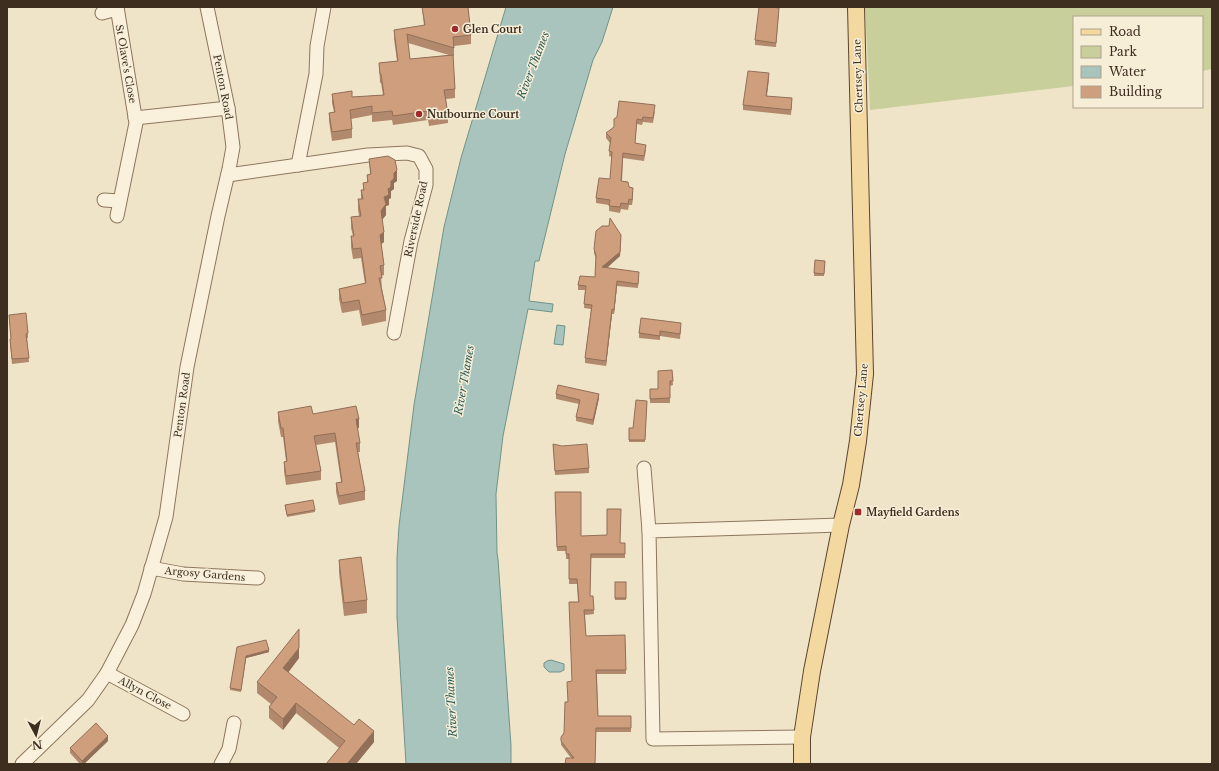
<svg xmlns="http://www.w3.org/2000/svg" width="1219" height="771" font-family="'Libre Baskerville',serif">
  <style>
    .green { fill: #c9cf9b }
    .water { fill: #a9c4bc; stroke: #6f938a }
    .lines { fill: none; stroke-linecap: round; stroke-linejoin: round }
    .minor-casing { stroke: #8d765c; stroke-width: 15 }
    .major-casing { stroke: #5b4430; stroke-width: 18 }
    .minor { stroke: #faf1dc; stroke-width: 13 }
    .major { stroke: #f3d9a0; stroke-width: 16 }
    .wall { fill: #b2896c; fill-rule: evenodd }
    .shaded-wall { fill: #916f58 }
    .building { fill: #cf9f7d; stroke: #916f58 }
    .poi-dot { fill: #9e2a2b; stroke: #f7eed8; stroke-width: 1.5 }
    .labels { text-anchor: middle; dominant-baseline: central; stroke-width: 3; stroke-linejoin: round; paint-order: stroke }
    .poi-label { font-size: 10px; font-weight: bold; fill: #3d2e20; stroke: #f7eed8; text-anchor: start }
    .street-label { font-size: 10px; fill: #3d2e20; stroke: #f7eed8 }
    .water-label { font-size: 11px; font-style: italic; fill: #2f5d5a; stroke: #f7eed8 }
  </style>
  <rect width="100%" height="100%" fill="#f0e4c8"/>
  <path class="green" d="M865,7H1212V69L1202,71V17H1074V86L870,110Z"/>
  <g class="water">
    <path d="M506,7H613L602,42L593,60L565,154L539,261H535L529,301L553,304L552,312L528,309L503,436L496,494L497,553L498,559L511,746V764H406L397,617V557L399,526L414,405L444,227L461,158Z"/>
    <path d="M557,325L565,326L563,345L554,344Z"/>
    <path d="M551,660L564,664V670L560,672H549L544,667V663L547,661Z"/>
  </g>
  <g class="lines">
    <g class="minor-casing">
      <g id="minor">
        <path d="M117,7L136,123L117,216"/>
        <path d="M102,13L117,9"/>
        <path d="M135,118L228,108"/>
        <path d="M298,165L316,74L317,46L324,7"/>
        <path d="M228,175L368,155L407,153L419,156L426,169V185L411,241L394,333"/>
        <path d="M104,200L119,201"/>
        <path d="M644,468L649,531"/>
        <path d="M151,568L183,574L258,578"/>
        <path d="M107,673L183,714"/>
        <path d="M802,737L653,739L649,531L841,525"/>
        <path d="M22,764L88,700L107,673L132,625L144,594L166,517L187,367L218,216L229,169L233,147L228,108L207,7"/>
        <path d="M221,764L229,749L234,723"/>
      </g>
    </g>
    <g class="major-casing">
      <path id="major" d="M802,764V737L812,671L841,525L851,485L858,441L865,374L856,7"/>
    </g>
    <use href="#minor" class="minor"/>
    <use href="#major" class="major"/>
  </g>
  <g class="wall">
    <path d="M422,7H468L471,35V44L454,46V57L453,56L455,89V98L446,99L448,114V123L429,126L428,120L393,125L392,120L372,122V115L351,119L352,129V138L332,141L329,121V113L334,112L332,103V94L352,97L383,95L381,83H380L379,63L397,61L394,39V30L424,26ZM408,43L449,55L410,59Z"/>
    <path d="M779,12L776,47L755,45V40Z"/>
    <path d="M769,78L767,96L792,103L791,115L743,110V105Z"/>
    <path d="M655,111L653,123L643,122L642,125L637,124L635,143L646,150L644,161L623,158L622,181L629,187L633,193L632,205H629L628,210L621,209L620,213L609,211V205L596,203V198L610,179L612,157L609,156L610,143L606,138V133Z"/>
    <path d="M369,159L397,181L394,183V189L391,191V198L389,199V205L386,206V215L382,220L384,242L381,244L384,265V275L381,276L382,288L386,310V321L362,326L359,310L342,313L339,299V289L365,284L361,258L353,259L351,247V236H353L351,228V217L359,216L358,210V199H361V190H363V183L367,182V175L370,174Z"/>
    <path d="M621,239L620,256L607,268L639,277L638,288L617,286L614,314H612L606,366L585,363V358L591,309L584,308L585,290H578V285L595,277L596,259L594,253V249Z"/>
    <path d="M815,260L825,261L824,276H814Z"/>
    <path d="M9,315L28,333V338H27L29,362L12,364L10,343V339H11Z"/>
    <path d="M681,328L680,339L660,336V340L639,338V333Z"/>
    <path d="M672,370L673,385L670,386V403H650V389H658Z"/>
    <path d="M556,394L599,398L593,425L576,421V417L579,404L556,399Z"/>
    <path d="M647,401L645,442H629V428H633Z"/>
    <path d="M278,412L313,414L359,428H357L360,443V452H358L365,491V500L339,505L336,492V483L341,482L335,442L316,445L321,471V480L286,485L284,471V462L286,461L283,437H281L278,421Z"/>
    <path d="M553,444L589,468V473L555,475Z"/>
    <path d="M555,492L581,536L620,543H625V558H591L590,596H593L594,614L585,615L586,636L625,635L626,674H597L598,716H631V732H596L595,764L571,758L561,745V737L564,733L568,702L572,681L578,602L577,584H569V559H566V551H557Z"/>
    <path d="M285,505L315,510V512L287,517Z"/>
    <path d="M339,560L367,600V613L344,616L339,573Z"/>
    <rect x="615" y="582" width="11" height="18"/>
    <path d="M237,647L269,652L246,658L241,692L230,690Z"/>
    <path d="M299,658L288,673L374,742L356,764H326L339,748L296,713L283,730L269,718V707L271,704L257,693V682Z"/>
    <path d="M108,741L84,764H80L70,753V748Z"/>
  </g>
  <g class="shaded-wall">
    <path d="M769,73V78L766,100V96Z"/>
    <path d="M397,170V181L394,183V189L391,191V198L389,199V205L386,206V215L381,221V211L384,197L391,181L394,173Z"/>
    <path d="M633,188V193L632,205V200Z"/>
    <path d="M384,232V242L380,245V235Z"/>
    <path d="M621,235L620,256L602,272V267Z"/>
    <path d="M617,281V286L614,314V310Z"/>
    <path d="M612,309V314L606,366V361Z"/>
    <path d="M599,394V398L593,425V420Z"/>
    <rect x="356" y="419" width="3" height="9"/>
    <path d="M299,648V658L283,679V668Z"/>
    <path d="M269,650V652L246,658L241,692L246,656Z"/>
    <path d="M296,703V713L283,730V719Z"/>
    <path d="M374,731V742L356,764H347Z"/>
    <path d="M108,736V741L84,764H82V761Z"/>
  </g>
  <g class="building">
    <path d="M422,7H468L471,35L453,37L454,48L407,34L410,59L453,55L455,89L444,90L448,114L429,117L428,111L393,116L392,111L372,113V106L350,110L352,129L332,132L329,113L335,112L332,94L352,91V97L384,95L381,74H380L379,63L398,61L394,30L425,25Z"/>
    <path d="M759,7H771L779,8L776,43L755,40Z"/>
    <path d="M748,71L769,73L766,96L792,98L791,110L743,105Z"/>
    <path d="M619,101L655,105L653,118L643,117L642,120L637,119L635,143L646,145L644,156L623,153L621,181L628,182L629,187L633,188L632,200L629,199L628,204L621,203L620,207L609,206L610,200L596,198L599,178L610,179L612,152L609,151L611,138L606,133L614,127V119L617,117Z"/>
    <path d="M388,156L395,160L397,170L394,173V179L391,181V187L388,189L389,195L384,197L386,204L381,211L384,232L380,235L384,265L380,266L382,278H379L386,310L362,315L359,300L342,303L339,289L366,283L361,248L353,249L351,236H354L351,217L361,216L358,199H363L361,190H364L363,183L368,182L367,175L371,174L369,159Z"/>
    <path d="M610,218L621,235L620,252L602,267L639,272L638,284L617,281L614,310L612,309L606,361L585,358L592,305L584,304L586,286L578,285L580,276L595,277L596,255L594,249L596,231L602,226H609Z"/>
    <path d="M815,260L825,261L824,274L814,273Z"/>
    <path d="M26,313L28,333L26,334L29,358L12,359L10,339H11L9,315Z"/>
    <path d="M641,318L681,323L680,334L660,331V336L639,333Z"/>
    <path d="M672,370L673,381H670V398L650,399V389H658V371Z"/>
    <path d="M558,385L599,394L593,420L576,417L580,400L556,394Z"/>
    <path d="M636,400L647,401L645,440H629V428H633Z"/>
    <path d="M311,406L313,414L356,406L359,419H356L360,443H356L365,491L339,496L336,483L342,482L335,433L314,436L321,471L286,476L284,462L287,461L283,428H281L278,412Z"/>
    <path d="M553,444L562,446L587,444L589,468L555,471Z"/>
    <path d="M555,492H581V536L607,535V509H621L620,543H625V554H591L590,596H593L594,610H584L586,636L625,635L626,670H596L598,716H631V728H596L595,764H565L566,758H574L561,741V737L564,733L565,702H568L567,682L572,681L569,602H579L577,579H569V554H566V546L557,547Z"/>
    <path d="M313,500L315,510L287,515L285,505Z"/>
    <path d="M361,557L367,600L344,603L339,560Z"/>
    <rect x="615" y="582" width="11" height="16"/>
    <path d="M299,629V648L283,668L354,725L359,719L374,731L347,764H326L345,741L296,703L283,719L269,707L277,697L257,682Z"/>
    <path d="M266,640L269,650L246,656L241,690L230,688L237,647Z"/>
    <path d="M96,723L108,736L82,761L70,748Z"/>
  </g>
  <g class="poi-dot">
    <circle cx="455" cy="29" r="4"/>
    <circle cx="419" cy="114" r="4"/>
    <rect x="854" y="508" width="8" height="8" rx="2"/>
  </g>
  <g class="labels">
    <g class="poi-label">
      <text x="463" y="29">Glen Court</text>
      <text x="427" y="114">Nutbourne Court</text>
      <text x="866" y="512">Mayfield Gardens</text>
    </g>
    <g class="street-label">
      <text transform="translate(126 64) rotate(80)">St Olave's Close</text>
      <text transform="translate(858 76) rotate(-92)">Chertsey Lane</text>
      <text transform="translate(223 87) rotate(79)">Penton Road</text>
      <text transform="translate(416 219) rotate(-78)">Riverside Road</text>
      <text transform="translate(861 400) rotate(-85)">Chertsey Lane</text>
      <text transform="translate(182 405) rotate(-82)">Penton Road</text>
      <text transform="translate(205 574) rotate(5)">Argosy Gardens</text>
      <text transform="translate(145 693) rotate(28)">Allyn Close</text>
    </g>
    <g class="water-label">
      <text transform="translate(533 65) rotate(-69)">River Thames</text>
      <text transform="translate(464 380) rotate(-80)">River Thames</text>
      <text transform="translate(451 702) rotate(-93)">River Thames</text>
    </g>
  </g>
  <rect width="1219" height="771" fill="none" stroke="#3d2e20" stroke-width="16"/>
  <rect x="1073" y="16" width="130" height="92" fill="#f7eed8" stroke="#ada18e"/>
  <rect x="1081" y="29" width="20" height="6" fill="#f3d9a0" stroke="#ada18e"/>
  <text x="1109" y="36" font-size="12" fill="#3d2e20">Road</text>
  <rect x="1081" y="46" width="20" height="12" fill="#c9cf9b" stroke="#ada18e"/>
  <text x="1109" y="56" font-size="12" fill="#3d2e20">Park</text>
  <rect x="1081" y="66" width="20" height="12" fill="#a9c4bc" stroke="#ada18e"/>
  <text x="1109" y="76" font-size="12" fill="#3d2e20">Water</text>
  <rect x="1081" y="86" width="20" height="12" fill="#cf9f7d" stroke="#ada18e"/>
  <text x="1109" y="96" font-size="12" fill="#3d2e20">Building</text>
  <g transform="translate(36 735) rotate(173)" stroke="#f7eed8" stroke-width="3" paint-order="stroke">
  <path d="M0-3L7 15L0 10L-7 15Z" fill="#3d2e20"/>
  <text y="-6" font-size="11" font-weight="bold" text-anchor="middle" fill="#3d2e20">N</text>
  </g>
</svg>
